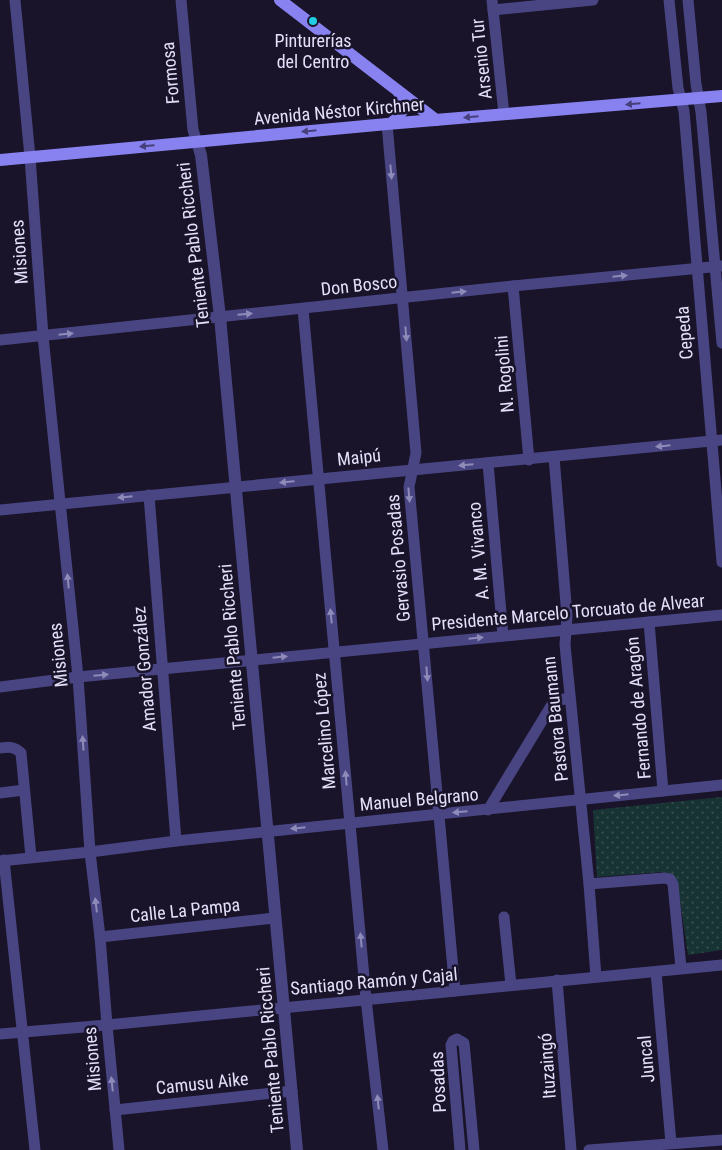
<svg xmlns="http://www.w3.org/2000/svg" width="722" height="1150" font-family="'Roboto Condensed',sans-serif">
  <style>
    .park { fill: url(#park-dots) }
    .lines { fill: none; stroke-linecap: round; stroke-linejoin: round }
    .minor { stroke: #494583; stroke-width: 11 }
    .tertiary { stroke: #494583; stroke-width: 12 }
    .secondary { stroke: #8882f0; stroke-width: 12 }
    .oneway { fill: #454079 }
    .oneway2 { fill: #8f8bb9 }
    .poi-dot { fill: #22cce5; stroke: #191429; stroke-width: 2 }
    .labels { text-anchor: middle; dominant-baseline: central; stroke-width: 5; stroke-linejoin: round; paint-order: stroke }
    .poi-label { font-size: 18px; fill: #e4e0fb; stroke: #191429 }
    .street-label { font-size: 18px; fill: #e4e0fb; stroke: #191429 }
  </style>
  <defs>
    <pattern id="park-dots" width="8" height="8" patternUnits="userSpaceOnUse" patternTransform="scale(1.25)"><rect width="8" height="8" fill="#183333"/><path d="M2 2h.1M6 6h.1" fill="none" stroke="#395051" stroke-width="1.8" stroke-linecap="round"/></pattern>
  </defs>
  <rect width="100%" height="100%" fill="#191429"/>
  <path class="park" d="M722,797V950L688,955L677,880L670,875L662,872L597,877L593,810Z"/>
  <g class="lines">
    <g class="minor">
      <path d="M15,0L30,157L43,336L78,677L90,852L100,937L107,1025L119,1150"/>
      <path d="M181,0L193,130L197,142"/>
      <path d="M492,0L504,114"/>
      <path d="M669,0L678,88L684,111L722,562"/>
      <path d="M688,0L696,84L701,112L722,343"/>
      <path d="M493,10L593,0"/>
      <path d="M387,124L416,453L409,487L455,991"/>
      <path d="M513,286L529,460"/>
      <path d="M303,309L366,999L383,1150"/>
      <path d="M0,340L513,286L722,266"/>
      <path d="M554,457L567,616L565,645L589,884L596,977"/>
      <path d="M488,463L503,636"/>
      <path d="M149,495L176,841"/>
      <path d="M0,510L722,440"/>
      <path d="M649,622L663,791"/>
      <path d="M0,687L78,677L722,615"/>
      <path d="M0,748C9,747 14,746 21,753L31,857"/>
      <path d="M0,793L24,790"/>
      <path d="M488,810L551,706L560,700L570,698"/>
      <path d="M4,860L35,1150"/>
      <path d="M0,861L90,852L176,841L722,785"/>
      <path d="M589,884L664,878L670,879L673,884L681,968"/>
      <path d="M504,917L511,985"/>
      <path d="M100,937L274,918"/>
      <path d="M656,972L671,1143"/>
      <path d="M557,980L571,1150"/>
      <path d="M0,1034L107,1025L722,965"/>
      <path d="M115,1110L292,1091"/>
      <path d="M460,1150L451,1045L453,1041L457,1039L464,1043L474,1150"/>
      <path d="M589,1150L722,1140"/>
    </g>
    <path class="tertiary" d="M197,142L201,155L220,317L297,1150"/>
    <g class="secondary">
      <path d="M280,0L436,120"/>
      <path d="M392,123C404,111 408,106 398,91"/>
      <path d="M0,160L387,124L722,96"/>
    </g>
  </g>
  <defs><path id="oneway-solid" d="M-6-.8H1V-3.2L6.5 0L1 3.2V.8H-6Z" transform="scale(1.25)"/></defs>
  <g class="oneway">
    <use href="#oneway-solid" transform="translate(633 104) rotate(175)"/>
    <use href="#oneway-solid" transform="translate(471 117) rotate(175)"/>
    <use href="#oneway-solid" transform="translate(309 131) rotate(174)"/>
    <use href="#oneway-solid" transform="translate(147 146) rotate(175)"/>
  </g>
  <g class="oneway2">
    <use href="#oneway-solid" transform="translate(391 172) rotate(85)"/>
    <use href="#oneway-solid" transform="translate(620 276) rotate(-6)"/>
    <use href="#oneway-solid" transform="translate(459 292) rotate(-6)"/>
    <use href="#oneway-solid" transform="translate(245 314) rotate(-5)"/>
    <use href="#oneway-solid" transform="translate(66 334) rotate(-6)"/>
    <use href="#oneway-solid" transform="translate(406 334) rotate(85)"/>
    <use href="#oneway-solid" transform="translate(663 446) rotate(174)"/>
    <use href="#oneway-solid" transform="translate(466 465) rotate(175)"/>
    <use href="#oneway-solid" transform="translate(287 482) rotate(175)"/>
    <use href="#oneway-solid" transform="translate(409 495) rotate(85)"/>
    <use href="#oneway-solid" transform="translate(125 497) rotate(174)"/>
    <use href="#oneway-solid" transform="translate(68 581) rotate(-96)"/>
    <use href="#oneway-solid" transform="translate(331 616) rotate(-96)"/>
    <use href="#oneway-solid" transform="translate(476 638) rotate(-6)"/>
    <use href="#oneway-solid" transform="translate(280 657) rotate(-6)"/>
    <use href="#oneway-solid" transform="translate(427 674) rotate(85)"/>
    <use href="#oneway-solid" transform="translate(101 675) rotate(-5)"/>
    <use href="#oneway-solid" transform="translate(83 743) rotate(-94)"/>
    <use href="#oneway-solid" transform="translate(346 778) rotate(-95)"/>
    <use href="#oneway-solid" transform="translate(621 795) rotate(174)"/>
    <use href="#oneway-solid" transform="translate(460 812) rotate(175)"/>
    <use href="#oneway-solid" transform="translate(298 828) rotate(174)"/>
    <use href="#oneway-solid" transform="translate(96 905) rotate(-97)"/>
    <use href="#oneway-solid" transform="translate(361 940) rotate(-95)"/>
    <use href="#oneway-solid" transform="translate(112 1084) rotate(-96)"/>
    <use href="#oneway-solid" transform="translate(378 1102) rotate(-96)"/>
  </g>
  <circle class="poi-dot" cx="313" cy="21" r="5"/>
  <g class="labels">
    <g class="poi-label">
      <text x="313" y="40">Pinturerías<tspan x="313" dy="21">del Centro</tspan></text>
    </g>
    <g class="street-label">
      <text transform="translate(481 59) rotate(-96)">Arsenio Tur</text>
      <text transform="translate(170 73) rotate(-95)">Formosa</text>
      <text transform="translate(339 111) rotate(-5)">Avenida Néstor Kirchner</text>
      <text transform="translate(193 245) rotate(-97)">Teniente Pablo Riccheri</text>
      <text transform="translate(19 252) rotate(-94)">Misiones</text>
      <text transform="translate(359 285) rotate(-6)">Don Bosco</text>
      <text transform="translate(684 333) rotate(-95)">Cepeda</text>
      <text transform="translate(504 374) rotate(-95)">N. Rogolini</text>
      <text transform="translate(359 457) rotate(-6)">Maipú</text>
      <text transform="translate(478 551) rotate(-95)">A. M. Vivanco</text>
      <text transform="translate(398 558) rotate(-95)">Gervasio Posadas</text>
      <text transform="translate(568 612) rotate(-5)">Presidente Marcelo Torcuato de Alvear</text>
      <text transform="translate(232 647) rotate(-95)">Teniente Pablo Riccheri</text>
      <text transform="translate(58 655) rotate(-96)">Misiones</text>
      <text transform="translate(144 669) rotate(-95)">Amador González</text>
      <text transform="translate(638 708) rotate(-95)">Fernando de Aragón</text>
      <text transform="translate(555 719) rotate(-96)">Pastora Baumann</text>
      <text transform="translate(324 731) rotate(-95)">Marcelino López</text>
      <text transform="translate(419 799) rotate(-5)">Manuel Belgrano</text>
      <text transform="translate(185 910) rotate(-6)">Calle La Pampa</text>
      <text transform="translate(374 981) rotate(-5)">Santiago Ramón y Cajal</text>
      <text transform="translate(270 1050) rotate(-95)">Teniente Pablo Riccheri</text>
      <text transform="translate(92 1059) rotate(-95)">Misiones</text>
      <text transform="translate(646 1059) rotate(-95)">Juncal</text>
      <text transform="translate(547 1066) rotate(-94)">Ituzaingó</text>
      <text transform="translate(438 1082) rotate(-93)">Posadas</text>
      <text transform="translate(202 1083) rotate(-6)">Camusu Aike</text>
    </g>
  </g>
</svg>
